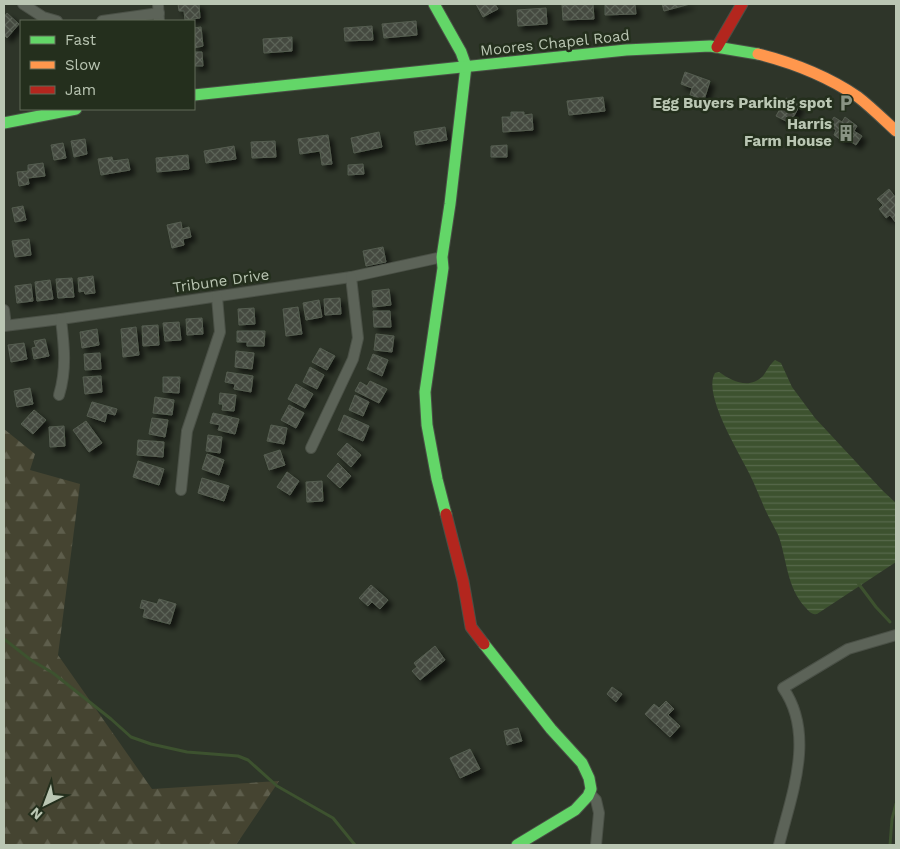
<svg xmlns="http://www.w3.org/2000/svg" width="900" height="849" font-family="'Work Sans',sans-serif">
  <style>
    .forest { fill: url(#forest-firs) }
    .water { fill: url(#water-rules) }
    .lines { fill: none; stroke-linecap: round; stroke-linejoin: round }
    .stream { stroke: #3d522f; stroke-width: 3 }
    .building { fill: url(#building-cross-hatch); stroke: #555d50; filter: url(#shadow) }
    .street-casing { stroke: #4a5046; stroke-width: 12 }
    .fast-casing { stroke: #4a5046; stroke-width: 13 }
    .slow-casing { stroke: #4a5046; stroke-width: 13 }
    .jam-casing { stroke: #4a5046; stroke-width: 13 }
    .street { stroke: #5c6358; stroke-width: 10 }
    .fast { stroke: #63d668; stroke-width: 11 }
    .slow { stroke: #ff974d; stroke-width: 11 }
    .jam { stroke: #b3261e; stroke-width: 11 }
    .labels { text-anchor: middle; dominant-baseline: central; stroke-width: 5; stroke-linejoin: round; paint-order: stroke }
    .street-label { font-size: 15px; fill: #bac6b3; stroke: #242f1d }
    .poi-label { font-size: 15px; font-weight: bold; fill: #bac6b3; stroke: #242f1d; text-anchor: end }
  </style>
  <defs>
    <pattern id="forest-firs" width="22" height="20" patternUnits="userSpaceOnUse" patternTransform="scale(1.25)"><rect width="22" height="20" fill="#454431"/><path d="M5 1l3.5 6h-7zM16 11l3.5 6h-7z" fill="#5e5e4c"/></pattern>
    <pattern id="water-rules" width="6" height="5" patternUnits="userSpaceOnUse" patternTransform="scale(1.25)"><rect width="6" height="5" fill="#3d522f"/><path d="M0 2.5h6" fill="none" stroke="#57694b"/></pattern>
    <pattern id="building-cross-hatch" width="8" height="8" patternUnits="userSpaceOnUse" patternTransform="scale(1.25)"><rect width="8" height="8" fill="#444a40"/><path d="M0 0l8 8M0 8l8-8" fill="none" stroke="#5d6359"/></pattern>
    <filter id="shadow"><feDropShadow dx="4.5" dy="4.5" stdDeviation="2.5" flood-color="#0009"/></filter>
  </defs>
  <rect width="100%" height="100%" fill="#2e3529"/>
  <path class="forest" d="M4,429L35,454L30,470L80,484L58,655L152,789L279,781L236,845H4Z"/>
  <path class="water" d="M775,360L781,363L792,387L815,418L883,491L896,503V562L817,614C811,615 809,611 805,607C787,587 787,561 779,537C777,532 774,527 772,523C763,507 758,491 750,475C740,454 702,394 715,373L719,372C732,381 749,390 763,376C767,371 769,365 775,360Z"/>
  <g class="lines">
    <g class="stream">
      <path d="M858,583L876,607L890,622"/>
      <path d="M4,639L31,660L53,673L111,719L131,737L151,744L187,752L238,756L248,760L277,786L333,818L355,845"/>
      <path d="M890,845L892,819L896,804"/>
    </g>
  </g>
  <g class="building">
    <path d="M178,4H199L200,18L185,20L184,11H179Z"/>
    <path d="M476,4H495L498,9L483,17Z"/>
    <path d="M593,4L594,19L563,20L562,5Z"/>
    <path d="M605,4H635L636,14L605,15Z"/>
    <path d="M662,4H690L664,11Z"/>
    <path d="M546,8L547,24L518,26L517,10Z"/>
    <path d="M7,13L19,24L7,38L4,35V17Z"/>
    <path d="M416,21L417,35L384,38L382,24Z"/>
    <path d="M372,26L373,40L345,41L344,28Z"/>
    <path d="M201,27L203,46L194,48V28Z"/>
    <path d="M292,37V51L264,53L263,39Z"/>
    <path d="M194,52H202L203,66H194Z"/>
    <path d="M685,72L710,81L704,100L690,95L692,88L681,84Z"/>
    <path d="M603,97L605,111L569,115L567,101Z"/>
    <path d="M786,98L800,105L790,123L776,116Z"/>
    <path d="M511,112H524V115L532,114L533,130L503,132L502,117H511Z"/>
    <path d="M834,117L842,122L845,117L857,126L854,131L862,136L856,145L847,139L844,142L834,135L836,130L829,125Z"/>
    <path d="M445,127L447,140L416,145L414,132Z"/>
    <path d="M379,132L382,147L354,153L351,138Z"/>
    <path d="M328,135L332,164L322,165L320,151L300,154L298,139Z"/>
    <path d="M85,139L87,154L74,157L71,141Z"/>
    <path d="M275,141L276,157L252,158L251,142Z"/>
    <path d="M63,143L66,158L54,160L51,145Z"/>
    <path d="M507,145V157H491V146Z"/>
    <path d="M234,146L236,159L206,163L204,151Z"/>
    <path d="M188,155L189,169L157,172L156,158Z"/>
    <path d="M112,157L113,161L128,159L130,170L101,175L98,159Z"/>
    <path d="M43,163L45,176L28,178L29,184L19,186L17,172L28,171V165Z"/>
    <path d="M363,164L364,174L348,175V165Z"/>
    <path d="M889,189L896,198V223L890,215L886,218L879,209L883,205L877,199Z"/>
    <path d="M23,206L26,220L15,222L12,208Z"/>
    <path d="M181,222L182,229L189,227L191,237L183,239L184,245L172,248L167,225Z"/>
    <path d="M29,239L31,255L15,257L12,241Z"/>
    <path d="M383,247L386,262L366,266L363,251Z"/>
    <path d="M93,276L95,293L85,294L84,291L79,292L78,278Z"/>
    <path d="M72,278L74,297L58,298L56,279Z"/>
    <path d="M50,280L53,299L37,301L35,282Z"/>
    <path d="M31,284L33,301L17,303L15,286Z"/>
    <path d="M389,289L391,305L373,307L372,291Z"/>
    <path d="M340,298L341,314L325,315L324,299Z"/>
    <path d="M319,300L322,317L306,320L303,303Z"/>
    <path d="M298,307L302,334L286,336L283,309Z"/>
    <path d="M254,308L255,324L239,325L238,309Z"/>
    <path d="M373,311H390L391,327H374Z"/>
    <path d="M202,318L203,334L187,335L186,319Z"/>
    <path d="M179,322L181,340L165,341L163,323Z"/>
    <path d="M158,325L159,345L143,346L142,326Z"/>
    <path d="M136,327L139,355L123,357L121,329Z"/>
    <path d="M97,329L99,345L82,348L80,332Z"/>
    <path d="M237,331H265L264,346H247V342H237Z"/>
    <path d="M376,334L394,336L392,352L374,350Z"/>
    <path d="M45,339L49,356L34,359L32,348L36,347L34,341Z"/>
    <path d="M24,343L27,359L11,362L8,345Z"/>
    <path d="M320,348L335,356L327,370L312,362Z"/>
    <path d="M236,351L254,353L252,369L235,367Z"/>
    <path d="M100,353L101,369L85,370L84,354Z"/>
    <path d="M373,354L388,360L382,376L367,369Z"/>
    <path d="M310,367L324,375L317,389L303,382Z"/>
    <path d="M227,372L253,376L251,392L234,389L235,384L225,382Z"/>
    <path d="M101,376L102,392L85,394L83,377Z"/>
    <path d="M163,377H180L179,393L163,392Z"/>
    <path d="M370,381L387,389L379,403L355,391L360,382L367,386Z"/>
    <path d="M296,384L313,394L305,408L288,399Z"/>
    <path d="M30,388L33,404L17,407L14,391Z"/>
    <path d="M220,393L236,395L234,411L222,410L223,404H219Z"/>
    <path d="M355,395L369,402L363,416L349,410Z"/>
    <path d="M155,397L174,400L172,415L153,413Z"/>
    <path d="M92,402L117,409L115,415L107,413L105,422L87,416Z"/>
    <path d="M289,405L304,413L296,428L281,420Z"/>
    <path d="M34,410L46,420L33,434L21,424Z"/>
    <path d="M213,413L239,419L235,434L218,430L220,425L210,423Z"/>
    <path d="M344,415L369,426L363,441L338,430Z"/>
    <path d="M152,418L168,420L165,437L149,434Z"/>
    <path d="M86,421L102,443L89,452L73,430Z"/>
    <path d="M271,425L287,428L284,444L267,441Z"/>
    <path d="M64,426L65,446L50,447L49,427Z"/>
    <path d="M208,435L222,437L220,453L206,451Z"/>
    <path d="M138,440L164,442L163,457L137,455Z"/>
    <path d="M347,443L361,455L351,467L337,454Z"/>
    <path d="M280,450L285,465L269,470L264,455Z"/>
    <path d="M207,454L224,460L219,475L202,469Z"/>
    <path d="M138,461L164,469L159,485L133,477Z"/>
    <path d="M338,463L351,476L340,488L327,476Z"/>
    <path d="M287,472L299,481L290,495L277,487Z"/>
    <path d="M202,478L229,486L224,501L198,493Z"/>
    <path d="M322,481L323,501L307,502L306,482Z"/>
    <path d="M371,585L388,600L380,609L372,602L368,606L359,598Z"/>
    <path d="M159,599L176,604L170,624L143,617L145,609L140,608L142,600L157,604Z"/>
    <path d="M435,646L445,660L420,680L412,671L417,667L414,663Z"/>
    <path d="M612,687L622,694L616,702L607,694Z"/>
    <path d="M666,701L674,709L668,715L680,726L670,737L645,714L654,704L659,708Z"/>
    <path d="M518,728L522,741L507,745L504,731Z"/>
    <path d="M470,749L480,769L460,778L450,758Z"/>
  </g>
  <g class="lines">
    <g class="street-casing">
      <g id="street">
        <path d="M23,4L43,17L57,21"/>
        <path d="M158,4L159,21"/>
        <path d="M102,21L159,13"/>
        <path d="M4,310L6,325"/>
        <path d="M4,326L61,319L351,277L442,257"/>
        <path d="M59,395C67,369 64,345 61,319"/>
        <path d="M311,448L353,359L358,338L351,277"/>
        <path d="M181,490L187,431L220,332L217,297"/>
        <path d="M589,793L596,800L599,813L596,845"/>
        <path d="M779,845C791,796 816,735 783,688L848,649L896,635"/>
      </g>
    </g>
    <g class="fast-casing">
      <g id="fast">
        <path d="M434,4L461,52L466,66L450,204L442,257L443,268L425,392L427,425L437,479L446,514"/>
        <path d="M194,95L626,50L710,46L758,54"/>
        <path d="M4,123L76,109"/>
        <path d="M484,644L551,729L582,763L589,778L591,789L588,796L575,810L517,845"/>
      </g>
    </g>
    <g class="slow-casing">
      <path id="slow" d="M758,54C794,63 827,76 858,97C871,107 884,120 896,131"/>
    </g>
    <g class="jam-casing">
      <g id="jam">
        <path d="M717,47L742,4"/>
        <path d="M446,514L463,581L471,627L484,644"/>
      </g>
    </g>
    <use href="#street" class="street"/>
    <use href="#fast" class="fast"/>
    <use href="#slow" class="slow"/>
    <use href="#jam" class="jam"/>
  </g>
  <defs>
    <g id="parking-bare" transform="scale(1.35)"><path d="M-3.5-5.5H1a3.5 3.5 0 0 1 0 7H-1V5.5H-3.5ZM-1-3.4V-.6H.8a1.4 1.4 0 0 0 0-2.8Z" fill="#899383" stroke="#242f1d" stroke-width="2.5" paint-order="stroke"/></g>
    <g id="building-bare" transform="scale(1.35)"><path d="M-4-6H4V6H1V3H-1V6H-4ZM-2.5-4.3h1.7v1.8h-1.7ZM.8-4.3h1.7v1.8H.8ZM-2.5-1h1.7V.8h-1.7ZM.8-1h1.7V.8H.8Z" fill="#899383" stroke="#242f1d" stroke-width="2.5" paint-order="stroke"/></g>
  </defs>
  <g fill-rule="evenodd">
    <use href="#parking-bare" x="846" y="103"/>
    <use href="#building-bare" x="846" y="133"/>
  </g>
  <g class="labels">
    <g class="street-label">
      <text transform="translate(555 43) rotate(-6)">Moores Chapel Road</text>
      <text transform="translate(221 281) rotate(-8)">Tribune Drive</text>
    </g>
    <g class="poi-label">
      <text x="832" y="103">Egg Buyers Parking spot</text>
      <text x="832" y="124">Harris<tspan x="832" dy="17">Farm House</tspan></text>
    </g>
  </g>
  <rect width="900" height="849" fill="none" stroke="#bac6b3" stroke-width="10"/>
  <rect x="20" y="20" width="175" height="90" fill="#242f1d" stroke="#606b59"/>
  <rect x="30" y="36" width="25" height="8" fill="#63d668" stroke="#606b59"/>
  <text x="65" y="45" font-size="15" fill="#bac6b3">Fast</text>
  <rect x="30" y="61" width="25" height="8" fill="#ff974d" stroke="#606b59"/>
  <text x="65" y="70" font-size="15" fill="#bac6b3">Slow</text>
  <rect x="30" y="86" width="25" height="8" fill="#b3261e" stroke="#606b59"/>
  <text x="65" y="95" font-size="15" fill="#bac6b3">Jam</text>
  <g transform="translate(45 804) rotate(222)" stroke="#242f1d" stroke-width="4" paint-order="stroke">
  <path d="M0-4L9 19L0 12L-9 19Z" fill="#bac6b3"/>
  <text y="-8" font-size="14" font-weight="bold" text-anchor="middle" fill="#bac6b3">N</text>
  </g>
</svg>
